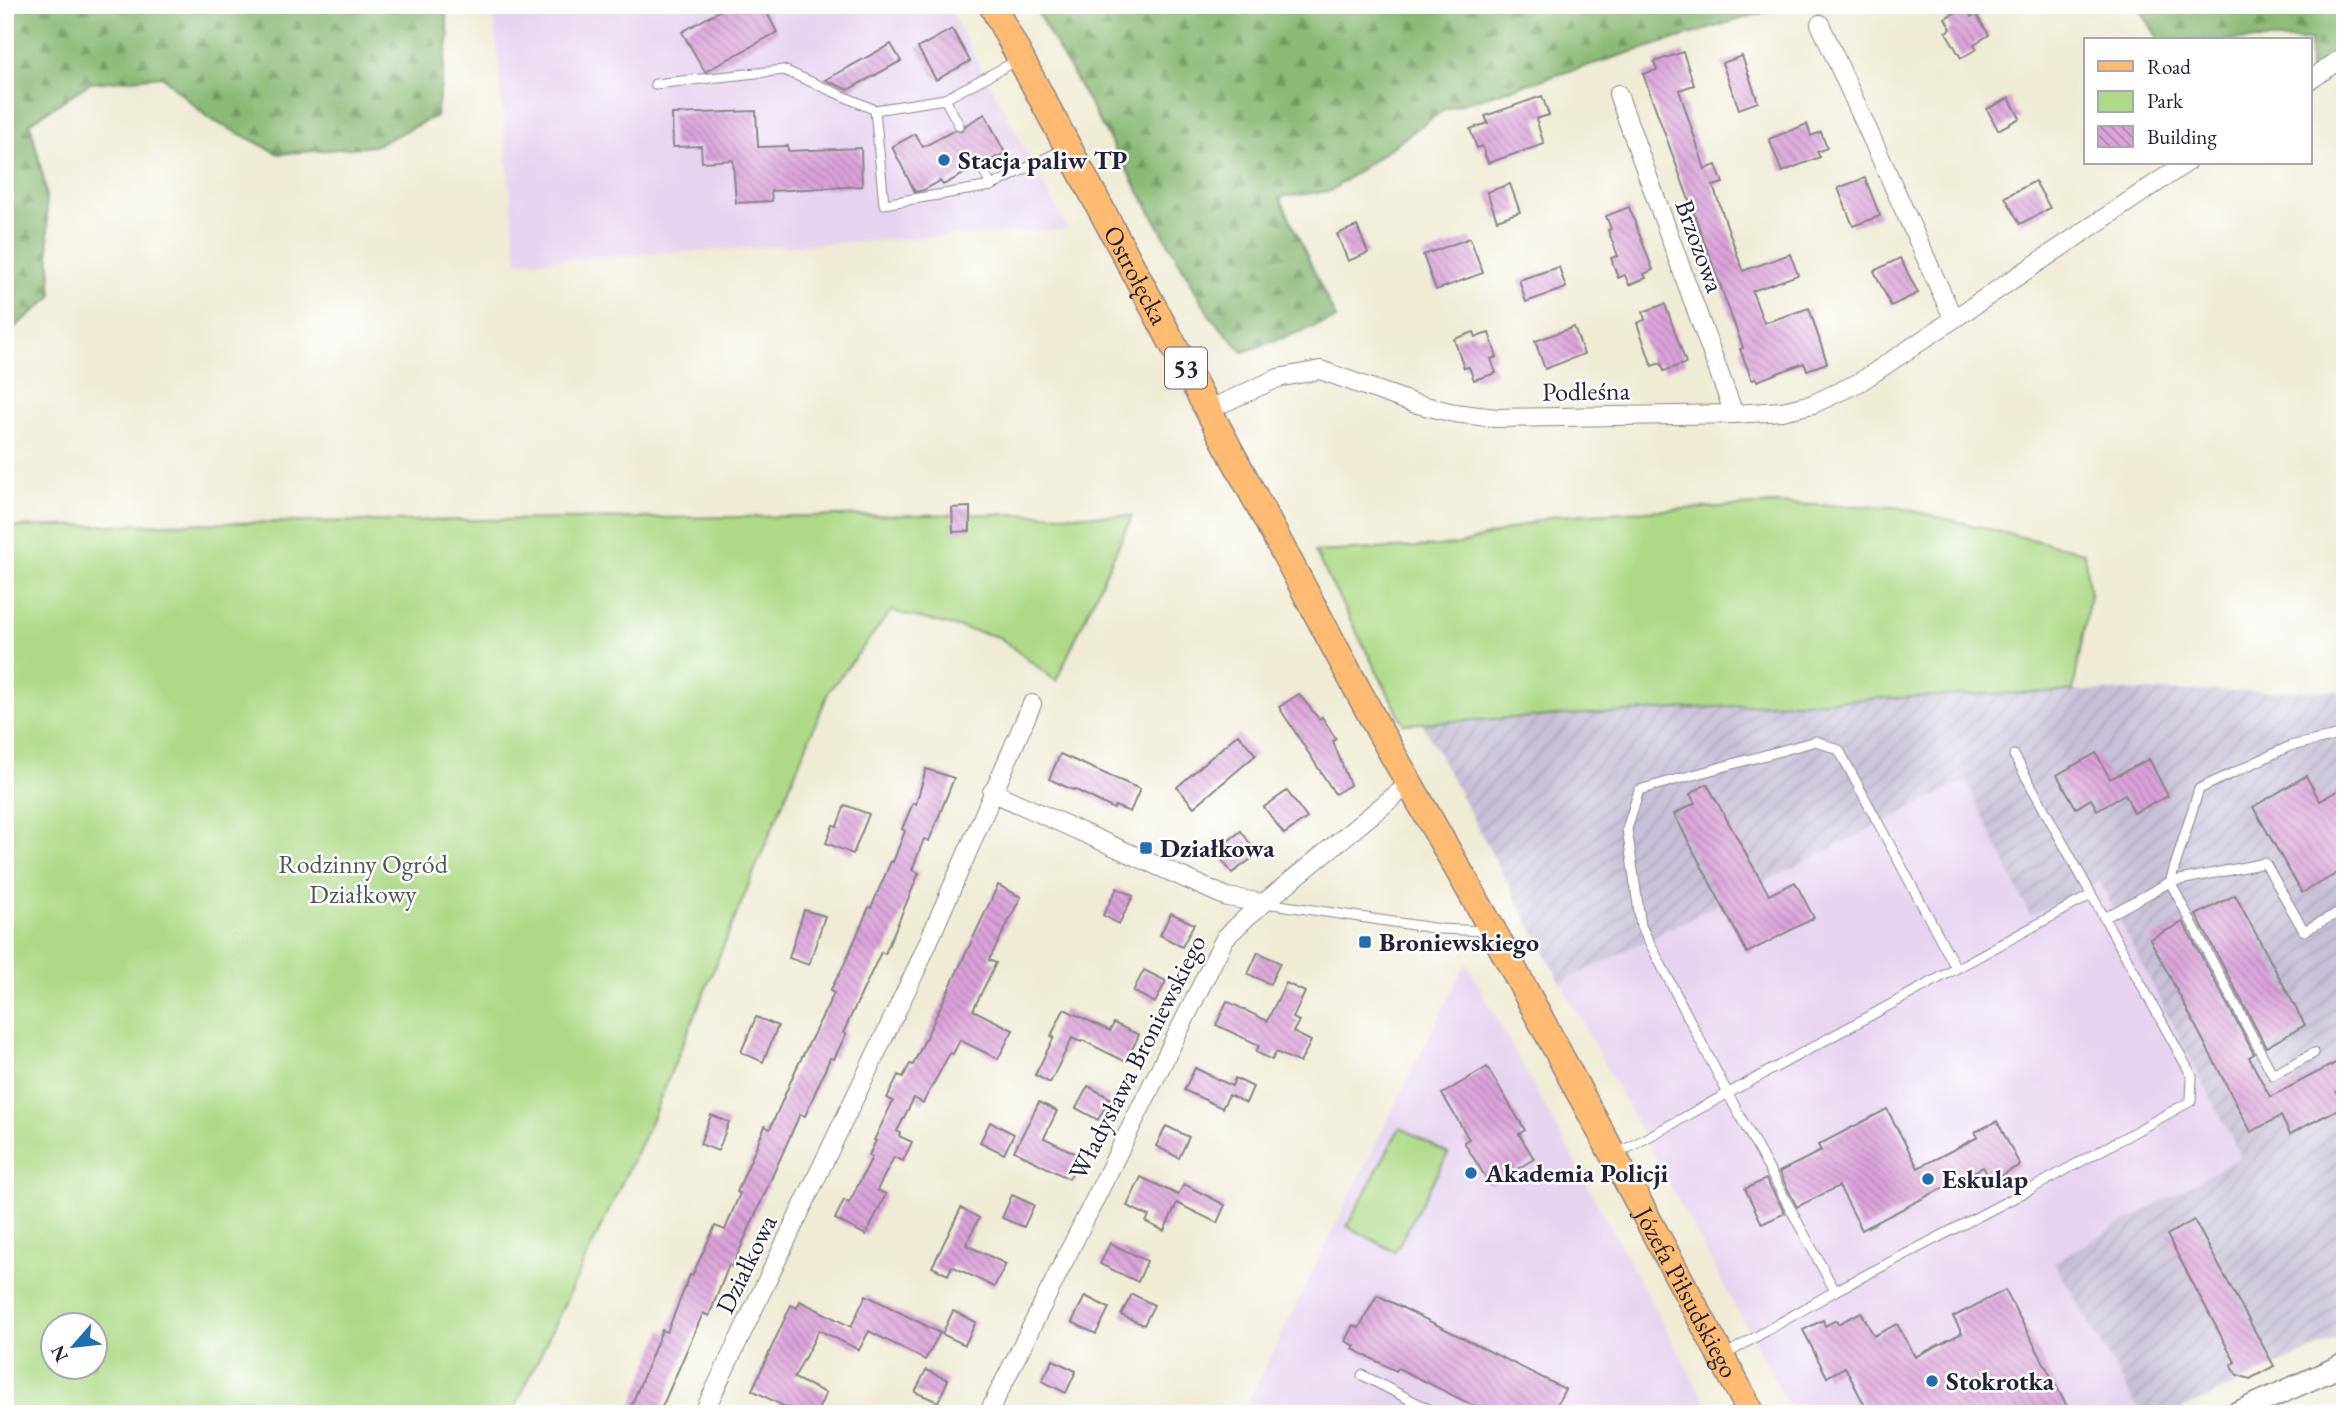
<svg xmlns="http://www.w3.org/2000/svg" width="2350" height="1419" font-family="'EB Garamond',serif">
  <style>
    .built { fill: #e6d3f0 }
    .industrial { fill: url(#industrial-furrows) }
    .green { fill: #aeda87; stroke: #687e61; stroke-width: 2; fill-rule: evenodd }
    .forest { fill: url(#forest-firs); stroke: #566e58; stroke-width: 2 }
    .building { fill: url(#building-back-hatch) }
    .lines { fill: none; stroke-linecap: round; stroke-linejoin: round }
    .service-casing { stroke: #888688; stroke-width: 11 }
    .minor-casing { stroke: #888688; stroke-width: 20 }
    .tertiary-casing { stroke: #888688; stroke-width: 24 }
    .primary-casing { stroke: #888688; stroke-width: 29 }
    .service { stroke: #fff; stroke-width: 9 }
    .minor { stroke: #fff; stroke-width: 18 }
    .tertiary { stroke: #fff; stroke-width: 21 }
    .primary { stroke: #ffbb71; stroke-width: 26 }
    .poi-dot { fill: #1f6fb2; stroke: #fff; stroke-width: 2.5 }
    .labels { text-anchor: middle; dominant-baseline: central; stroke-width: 5; stroke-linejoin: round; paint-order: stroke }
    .shield { fill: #fff; stroke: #646476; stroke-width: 2 }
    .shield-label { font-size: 24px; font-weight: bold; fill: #22223b }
    .poi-label { font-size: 26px; font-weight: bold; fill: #22223b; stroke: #fff; text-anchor: start }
    .street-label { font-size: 26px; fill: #22223b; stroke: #fff }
    .park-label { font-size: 26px; fill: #4c5952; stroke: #fff }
  </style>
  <defs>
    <pattern id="industrial-furrows" width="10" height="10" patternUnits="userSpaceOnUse" patternTransform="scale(1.75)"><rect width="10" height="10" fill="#c8c0d8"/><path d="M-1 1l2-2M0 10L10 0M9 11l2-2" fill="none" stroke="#aca5ba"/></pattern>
    <pattern id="forest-firs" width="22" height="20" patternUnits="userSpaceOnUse" patternTransform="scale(1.75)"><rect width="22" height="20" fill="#8aba74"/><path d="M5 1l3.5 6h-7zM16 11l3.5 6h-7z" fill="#709760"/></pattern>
    <pattern id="building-back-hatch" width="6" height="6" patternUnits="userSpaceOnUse" patternTransform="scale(1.75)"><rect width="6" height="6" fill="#dba2d9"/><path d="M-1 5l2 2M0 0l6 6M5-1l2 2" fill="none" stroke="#b184b1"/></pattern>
  </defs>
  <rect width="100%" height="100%" fill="#fff"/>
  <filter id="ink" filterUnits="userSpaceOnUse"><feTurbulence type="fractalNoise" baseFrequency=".0143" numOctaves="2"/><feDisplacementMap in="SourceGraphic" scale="14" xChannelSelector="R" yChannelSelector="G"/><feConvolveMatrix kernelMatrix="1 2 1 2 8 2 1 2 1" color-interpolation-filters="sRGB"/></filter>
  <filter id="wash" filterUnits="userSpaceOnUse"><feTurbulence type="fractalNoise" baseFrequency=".00686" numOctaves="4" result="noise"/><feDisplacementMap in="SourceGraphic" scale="28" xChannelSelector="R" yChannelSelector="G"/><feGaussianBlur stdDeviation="1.57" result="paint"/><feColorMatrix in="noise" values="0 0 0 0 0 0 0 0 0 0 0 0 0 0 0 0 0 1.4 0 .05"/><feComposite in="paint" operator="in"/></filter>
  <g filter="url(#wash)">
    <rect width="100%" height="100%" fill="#efebd4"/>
    <g class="built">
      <path d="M493,5H947L1068,229L517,262Z"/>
      <path d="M1966,781L2030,916L2099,881L2241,1158L2055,1262L2141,1414H1793L1561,983Z"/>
      <path d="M1466,962L1712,1414H1242Z"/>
    </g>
    <path class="industrial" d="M2073,691H2345V1335L2171,1414H2141L2054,1262L2241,1157L2099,881L2030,916L1966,781L1561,983L1422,723L1863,699Z"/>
    <g class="green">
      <path d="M1775,504L1897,507L2084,552L2090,595L2073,691L1863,699L1404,724L1315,552L1457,545L1554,516Z"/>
      <path d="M1004,514L1132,516L1056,681L999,637L891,611L829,691L648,1128L512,1414H5V527L219,523ZM52,1324H94V1366H52Z"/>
      <path d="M1400,1127L1448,1154L1395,1252L1347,1226Z"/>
    </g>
    <g class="forest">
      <path d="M5,5H444L449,36L436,116L374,146L279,154L208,118L162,76L90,83L30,123L45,185L52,297L15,327L5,326Z"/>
      <path d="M1033,5H1787L1445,109L1330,191L1280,197L1336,319L1243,352L1210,316Z"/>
      <path d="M2138,5H2345V46L2310,71V40H2159Z"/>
    </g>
    <g id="blocks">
      <g class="building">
        <path d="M730,5H763L777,32L705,72L682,32Z"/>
        <path d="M1965,7L1971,17L1976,14L1989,35L1974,44L1977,49L1961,58L1946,32L1951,29L1945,18Z"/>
        <path d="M952,29L970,61L936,80L918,48Z"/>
        <path d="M891,44L901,61L848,90L825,80Z"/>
        <path d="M1683,52L1694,85L1679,90L1705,169L1716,165L1723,183L1713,186L1743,271L1790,254L1798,275L1752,291L1764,323L1809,308L1827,363L1807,370L1804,363L1757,381L1756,379L1752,380L1740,349L1743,348L1643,74L1657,70L1654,62Z"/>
        <path d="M1742,56L1758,102L1739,109L1722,63Z"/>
        <path d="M1542,96L1549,115L1536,119L1544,144L1488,163L1482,146L1477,148L1470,129L1488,123L1485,116Z"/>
        <path d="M2009,98L2020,118L1998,130L1987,109Z"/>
        <path d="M756,111L758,147L788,146V151L861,148L862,186L771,191L772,201L736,203L733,160L702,162L701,146L673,147L672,114Z"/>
        <path d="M985,114L1005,153L987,162L978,161L975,168L943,185L940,181L924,190L915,192L892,147L915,134L923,147L955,130L962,131L966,125Z"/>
        <path d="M1807,124L1811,136L1821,132L1827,148L1817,152L1820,157L1782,172L1769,139Z"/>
        <path d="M1865,178L1880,216L1853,226L1838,188Z"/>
        <path d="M2035,181L2050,208L2020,224L2005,197Z"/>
        <path d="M1510,184L1520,212L1497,220L1487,192Z"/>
        <path d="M1629,207L1653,270L1644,274L1646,278L1629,285L1625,275L1618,278L1611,258L1618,256L1608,230L1611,229L1606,216Z"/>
        <path d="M1357,226L1368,253L1348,261L1337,234Z"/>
        <path d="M1470,238L1483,273L1436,290L1423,255Z"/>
        <path d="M1900,258L1918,293L1891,306L1874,271Z"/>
        <path d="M1559,267L1566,288L1526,302L1519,280Z"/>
        <path d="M1665,304L1686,363L1664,371L1661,363L1652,366L1637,323L1645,320L1643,312Z"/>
        <path d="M1574,327L1584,354L1545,369L1535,341Z"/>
        <path d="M1474,332L1476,337L1489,333L1497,357L1491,359L1496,373L1474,380L1469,367L1464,368L1454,339Z"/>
        <path d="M970,507V531L953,532L952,508Z"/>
        <path d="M1299,694L1319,719L1322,717L1336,739L1333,741L1350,785L1335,794L1279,707Z"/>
        <path d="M1238,734L1256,755L1194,807L1177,787Z"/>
        <path d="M2096,753L2110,779L2149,759L2168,796L2134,813L2125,794L2097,810L2091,799L2076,808L2057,775Z"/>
        <path d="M1060,754L1140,789L1130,812L1115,806L1114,809L1074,789L1073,790L1049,779Z"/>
        <path d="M926,769L954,778L929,841L924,839L912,870L919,873L885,954L881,952L843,1033L846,1034L834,1059L830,1058L805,1116L800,1114L732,1267L729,1265L709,1316L703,1313L659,1414H628L662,1330L667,1332L690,1275L692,1276L715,1226L725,1230L740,1193L737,1192L765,1126L770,1129L796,1069L834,993L830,991L844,965L869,907L871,908L891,861L893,862L905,831L902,829L913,803L916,804Z"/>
        <path d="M2306,776L2320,801L2345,786V869L2302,893L2253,807Z"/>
        <path d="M1707,784L1769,895L1795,882L1814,918L1747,953L1674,814L1695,803L1690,794Z"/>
        <path d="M1287,791L1307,818L1284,834L1264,807Z"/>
        <path d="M845,805L869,814L853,854L826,843L833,825L837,826Z"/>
        <path d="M1241,831L1258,854L1232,873L1215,851Z"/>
        <path d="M998,885L1021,897L989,960L996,963L973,1010L1013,1030L998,1059L960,1040L953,1054L950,1053L923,1103L914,1098L897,1131L900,1133L899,1136L912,1142L903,1161L894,1157L877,1190L886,1194L866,1235L835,1219L844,1200L849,1203L872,1157L869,1155L876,1141L874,1140L893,1101L887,1098L898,1075L903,1077L910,1064L913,1065Z"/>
        <path d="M1117,888L1133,896L1119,924L1103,915Z"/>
        <path d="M2235,895L2305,1025L2266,1047L2196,915Z"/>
        <path d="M804,910L825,916L809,965L789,958Z"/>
        <path d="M1171,913L1194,924L1182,947L1160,935Z"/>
        <path d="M2183,922L2254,1054L2249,1057L2270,1097L2345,1058V1088L2336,1092L2344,1106L2290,1134L2281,1116L2251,1132L2150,939Z"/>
        <path d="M1258,952L1280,963L1270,984L1248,974Z"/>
        <path d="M1144,970L1166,981L1155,1003L1133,991Z"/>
        <path d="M1286,983L1305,992L1293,1018L1299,1021L1293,1032L1311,1041L1300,1063L1276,1052L1272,1060L1256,1052L1259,1045L1216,1025L1227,1001L1267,1021Z"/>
        <path d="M1064,1009L1110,1031L1114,1023L1139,1035L1126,1062L1082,1040L1081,1042L1072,1038L1050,1083L1035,1075L1054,1037L1051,1036Z"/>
        <path d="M756,1017L778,1026L763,1062L741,1052Z"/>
        <path d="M1487,1067L1525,1130L1519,1134L1534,1159L1490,1185L1464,1142L1469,1139L1442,1094Z"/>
        <path d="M1195,1068L1232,1086L1235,1078L1253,1087L1246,1103L1229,1095L1222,1108L1184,1090Z"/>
        <path d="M1088,1086L1110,1098L1098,1120L1076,1108Z"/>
        <path d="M1039,1102L1057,1111L1044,1138L1081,1156L1069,1179L1014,1151Z"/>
        <path d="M1887,1109L1918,1168L1978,1137L1975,1132L1997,1121L2020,1165L1991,1181L1983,1167L1862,1230L1839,1186L1797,1207L1779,1172L1821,1151L1818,1145Z"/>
        <path d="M711,1115L729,1122L718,1151L700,1144Z"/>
        <path d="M990,1122L1014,1134L1004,1154L980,1142Z"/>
        <path d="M1166,1126L1189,1137L1179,1158L1156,1146Z"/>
        <path d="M1141,1177L1178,1195L1184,1184L1225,1205L1217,1223L1177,1203L1164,1231L1146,1222L1149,1216L1127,1206Z"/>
        <path d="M1766,1179L1785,1213L1762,1224L1745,1189Z"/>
        <path d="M1012,1195L1034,1205L1024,1227L1002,1218Z"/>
        <path d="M961,1208L979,1218L966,1245L1006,1264L994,1287L952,1266L948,1275L932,1267Z"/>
        <path d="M2194,1220L2274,1366L2250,1379L2237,1375L2231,1365L2235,1362L2167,1235Z"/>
        <path d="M1110,1243L1147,1261L1138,1282L1100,1264Z"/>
        <path d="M2005,1290L2071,1414H1869L1845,1367L1827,1377L1803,1330L1823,1320L1825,1326L1836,1320L1838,1324L1861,1312L1874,1336L1897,1324L1915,1357L1962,1333L1953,1317Z"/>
        <path d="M1132,1294L1154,1305L1144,1325L1121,1315Z"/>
        <path d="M866,1295L940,1333L925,1360L869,1331L859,1350L819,1330L794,1378L826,1393L816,1414H799L752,1390L791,1305L797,1308L800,1301L851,1327Z"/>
        <path d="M1377,1295L1565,1389L1552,1414H1490L1398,1368L1396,1371L1353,1349L1355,1346L1345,1341L1353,1325L1359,1328Z"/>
        <path d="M1085,1296L1109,1308L1096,1334L1072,1322Z"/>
        <path d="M953,1311L976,1322L965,1345L942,1334Z"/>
        <path d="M1053,1360L1076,1371L1066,1393L1042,1381Z"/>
        <path d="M926,1370L948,1380L938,1402L915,1392Z"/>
      </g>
    </g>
  </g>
  <g filter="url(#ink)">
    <use href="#blocks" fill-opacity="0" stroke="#888688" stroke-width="2"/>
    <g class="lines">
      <g class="service-casing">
        <g id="service">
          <path d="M655,84L784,70L875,110L945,99L1018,60"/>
          <path d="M945,99L959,125"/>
          <path d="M875,110L884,204L991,186"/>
          <path d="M982,167L991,186L1064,149"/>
          <path d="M2345,734L2290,746L2199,789L2170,882L2265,863L2304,931L2345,909"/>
          <path d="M1266,903L1440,929L1488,931"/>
          <path d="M2104,918L2170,882L2273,1075L2314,1053"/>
          <path d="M1617,1154L2091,895"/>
          <path d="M1835,1291L1727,1092L1641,926L1627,829L1639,790L1816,741L1839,750L1956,968"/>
          <path d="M1723,1356L1835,1291L2029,1190L2191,1101L2192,1076L2014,755"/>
          <path d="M1362,1375L1438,1414"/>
        </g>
      </g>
      <g class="minor-casing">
        <g id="minor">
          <path d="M1820,24L1953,318"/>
          <path d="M2310,80L2345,56"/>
          <path d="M1618,94L1734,414"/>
          <path d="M1208,410L1278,378L1320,370L1413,403L1454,413L1496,418L1734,414L1782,411L1813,404L1860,382L2186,163"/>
          <path d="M992,792L1227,897L1264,903"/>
          <path d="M703,1414L916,970L1032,704"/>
          <path d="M988,1414L1225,938L1248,916L1409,784"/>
        </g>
      </g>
      <g class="tertiary-casing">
        <path id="tertiary" d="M2234,1414L2345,1364"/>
      </g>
      <g class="primary-casing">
        <g id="primary">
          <path id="s1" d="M992,5L1379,730L1493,931L1752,1414"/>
        </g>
      </g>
      <use href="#service" class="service"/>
      <use href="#minor" class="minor"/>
      <use href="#tertiary" class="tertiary"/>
      <use href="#primary" class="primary"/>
    </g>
  </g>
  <g class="poi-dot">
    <circle cx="944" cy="160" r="7"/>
    <rect x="1139" y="841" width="14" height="14" rx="3.5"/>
    <rect x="1358" y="935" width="14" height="14" rx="3.5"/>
    <circle cx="1471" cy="1173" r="7"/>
    <circle cx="1928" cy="1179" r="7"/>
    <circle cx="1932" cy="1381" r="7"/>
  </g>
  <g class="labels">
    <rect class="shield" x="1165" y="347.5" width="42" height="41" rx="5"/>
    <g class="shield-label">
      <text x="1186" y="368">53</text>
    </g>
    <g class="poi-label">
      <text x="958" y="160">Stacja paliw TP</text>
      <text x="1160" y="848">Działkowa</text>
      <text x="1379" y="942">Broniewskiego</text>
      <text x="1485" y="1173">Akademia Policji</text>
      <text x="1942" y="1179">Eskulap</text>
      <text x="1946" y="1381">Stokrotka</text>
    </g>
    <g class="street-label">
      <text transform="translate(1700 246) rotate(70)">Brzozowa</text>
      <text stroke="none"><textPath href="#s1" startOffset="306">Ostrołęcka</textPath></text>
      <text transform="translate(1586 391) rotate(-1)">Podleśna</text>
      <text transform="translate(1137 1057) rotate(-63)">Władysława Broniewskiego</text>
      <text transform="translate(746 1264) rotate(-64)">Działkowa</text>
      <text stroke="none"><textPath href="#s1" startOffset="1463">Józefa Piłsudskiego</textPath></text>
    </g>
    <g class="park-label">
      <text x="363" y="864">Rodzinny Ogród<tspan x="363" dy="30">Działkowy</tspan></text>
    </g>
  </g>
  <rect width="2350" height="1419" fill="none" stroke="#fff" stroke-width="28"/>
  <rect x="2084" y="38" width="228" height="126" fill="#ffffff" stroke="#a7a7b1" stroke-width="2"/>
  <rect x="2098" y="61" width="35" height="10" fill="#ffbb71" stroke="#a7a7b1" stroke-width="2"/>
  <text x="2147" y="74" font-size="21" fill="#22223b">Road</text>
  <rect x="2098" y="91" width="35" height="21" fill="#aeda87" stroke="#a7a7b1" stroke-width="2"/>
  <text x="2147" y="108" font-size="21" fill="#22223b">Park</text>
  <rect x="2098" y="126" width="35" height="21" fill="url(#building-back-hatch)" stroke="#a7a7b1" stroke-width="2"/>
  <text x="2147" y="144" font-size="21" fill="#22223b">Building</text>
  <g transform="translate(74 1346) rotate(242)"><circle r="33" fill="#ffffff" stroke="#a7a7b1" stroke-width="2"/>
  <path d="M0-5L12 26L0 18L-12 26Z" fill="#1f6fb2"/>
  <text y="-10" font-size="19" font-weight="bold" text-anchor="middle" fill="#22223b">N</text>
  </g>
</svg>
